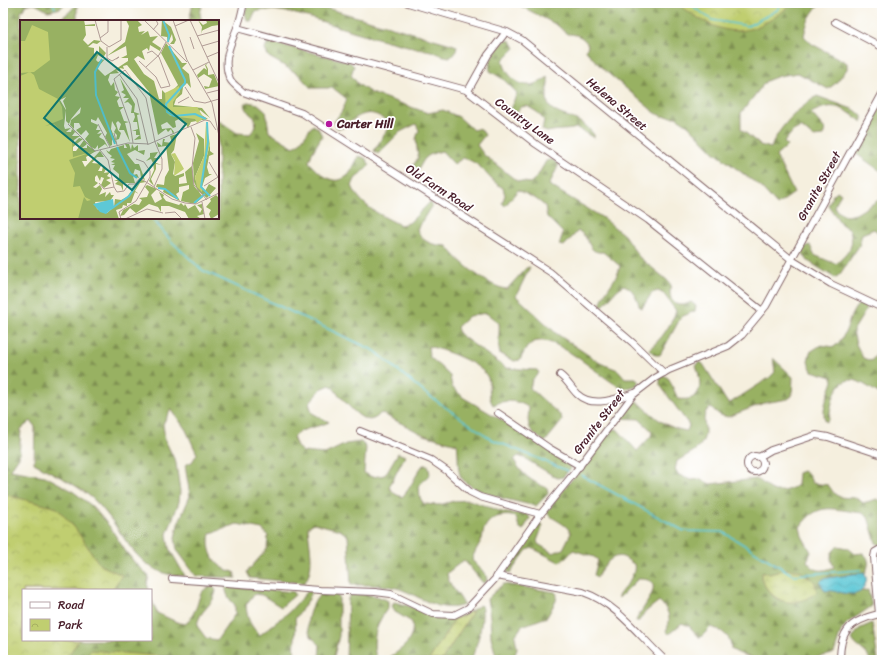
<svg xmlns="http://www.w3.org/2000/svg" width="885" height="663" font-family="Sriracha,sans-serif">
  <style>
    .forest { fill: url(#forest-firs); stroke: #716846; fill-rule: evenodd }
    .wetland { fill: url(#wetland-marsh); stroke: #85764e }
    .park { fill: url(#park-crowns); stroke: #85764e }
    .water { fill: url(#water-waves); stroke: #547480 }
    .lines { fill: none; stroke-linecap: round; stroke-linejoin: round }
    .stream { stroke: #5dc8d6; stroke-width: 1.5 }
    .street-casing { stroke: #86686a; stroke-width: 8 }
    .street { stroke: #fff; stroke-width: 6 }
    .poi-dot { fill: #b5179e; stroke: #fff; stroke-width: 1.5 }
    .labels { text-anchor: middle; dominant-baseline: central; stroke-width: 3.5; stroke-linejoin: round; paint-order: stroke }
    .street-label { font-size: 12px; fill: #4a1f2b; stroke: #fff }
    .poi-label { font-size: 12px; font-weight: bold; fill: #4a1f2b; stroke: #fff; text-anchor: start }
    .inset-river { fill: none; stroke: #5dc8d6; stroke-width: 2 }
    .inset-road { fill: none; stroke: #b19c96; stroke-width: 1 }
    .view { fill: #0f766e; fill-opacity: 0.15; stroke: #0f766e; stroke-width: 2 }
    .inset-edge { fill: none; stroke: #4a1f2b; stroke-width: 2 }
  </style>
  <defs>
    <pattern id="forest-firs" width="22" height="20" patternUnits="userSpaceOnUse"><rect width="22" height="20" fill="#98b162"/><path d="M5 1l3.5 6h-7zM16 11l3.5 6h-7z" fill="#7e8f51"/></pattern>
    <pattern id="wetland-marsh" width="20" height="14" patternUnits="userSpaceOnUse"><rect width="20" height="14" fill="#c0ce70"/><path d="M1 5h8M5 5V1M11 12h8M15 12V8" fill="none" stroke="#a6b061"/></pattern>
    <pattern id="park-crowns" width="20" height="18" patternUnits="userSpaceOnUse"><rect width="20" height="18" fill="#c0ce70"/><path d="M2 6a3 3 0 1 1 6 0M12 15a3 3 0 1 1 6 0" fill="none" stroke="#a6b061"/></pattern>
    <pattern id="water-waves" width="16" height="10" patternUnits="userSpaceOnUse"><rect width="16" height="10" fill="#5dc8d6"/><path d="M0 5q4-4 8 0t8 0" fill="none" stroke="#52abb8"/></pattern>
  </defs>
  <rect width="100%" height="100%" fill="#fff"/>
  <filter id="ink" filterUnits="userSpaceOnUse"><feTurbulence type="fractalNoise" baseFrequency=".025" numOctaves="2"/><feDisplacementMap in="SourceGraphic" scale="8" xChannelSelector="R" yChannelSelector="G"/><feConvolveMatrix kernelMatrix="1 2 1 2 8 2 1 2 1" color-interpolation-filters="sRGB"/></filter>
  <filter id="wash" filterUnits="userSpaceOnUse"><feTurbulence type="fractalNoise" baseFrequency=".012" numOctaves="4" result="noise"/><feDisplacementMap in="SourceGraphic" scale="16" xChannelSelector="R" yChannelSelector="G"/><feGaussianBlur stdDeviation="0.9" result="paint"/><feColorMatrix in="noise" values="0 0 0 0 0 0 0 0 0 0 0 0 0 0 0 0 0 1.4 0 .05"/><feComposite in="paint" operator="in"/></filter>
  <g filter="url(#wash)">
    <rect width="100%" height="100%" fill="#f5efde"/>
    <g class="forest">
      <path d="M7,3H65L61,8L48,11L35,4H27L21,12V218H218V120L237,133L250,134L256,127L255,118L249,113L244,104L248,102L258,104L266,111L269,132L294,147C303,141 306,133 313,125L318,128L322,136L312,153L309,162C319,172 332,188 347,176C352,172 355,162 359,156L365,158L370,165L355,179L352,186C361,207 381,215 400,225L409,223L430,202L432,205L417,229C422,243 433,245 447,246C457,261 490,288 507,289L526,268L530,267L516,296L557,334L600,363L618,370L625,378H636L639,383L635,386L624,389C604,381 560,337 538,341C528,342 524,352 520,360L514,361L500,354C497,344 500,333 499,323L486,313L469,316L457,327L459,334L506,368L537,370L539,373L532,380L530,388L561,416L562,421L545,442C528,430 527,428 529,408C519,400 505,399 493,405C487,396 491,387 488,378C481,362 443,350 428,346L429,356L450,376L452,387L464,398L512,426L569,464L571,468L563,477L557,478L524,458L518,456L514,460C522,475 531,481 547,488L548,494L536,506C519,502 467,493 460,475C457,466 459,454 457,444L424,435L381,413C379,415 376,418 373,419C360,425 340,394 330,385L321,389L309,403L312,413L329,422C317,428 303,427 293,437L297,447L303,452L325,454L346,444L361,442L366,447L364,473L372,477L385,475L398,453L405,456L389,487L395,494L402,497C412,487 415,475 423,465H428L430,474L419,485L420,498L424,504L439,505L454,501L469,500L505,513L527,514L530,518L523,530L519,527L516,517C505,514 492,515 485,527C483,530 483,536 482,539C478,547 474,552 472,560L486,575L487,581L483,583L464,560L447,573C448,586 459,593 464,605C440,614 422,597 400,589C385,584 367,585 351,585L348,536L340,530L314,523L308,527C309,544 316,569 304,583L250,578L247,572L267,549L268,536L262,529L237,524L218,531L210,533C206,552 215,568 234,572L236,578L196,576L177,550L175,538L178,524L190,496L185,465L192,462L197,454L186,430L171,409L163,424L165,440L176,463L180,491L179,502L167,534L169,548L185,576C132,576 126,528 92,498C75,483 53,474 34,463L35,427L31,421L21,429L19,457L10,470L45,476L71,490L92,506L110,527L124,549L135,563L149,576L147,584L149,590H23V640H151V598L157,613L179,623L186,624C189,620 193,615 195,610C201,598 197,590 213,586L216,591C213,607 199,609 197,626L206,638L217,640L235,614V605C230,600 225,594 226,586L294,592L295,595L281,607L262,595L254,594L246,605C247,618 250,626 260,635L289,612L308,591L311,592L309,599L295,619C297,633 293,646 295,660H3V27L5,26Z"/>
      <path d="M193,3H203L200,13L201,19L205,21H189Z"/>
      <path d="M248,3H298L323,7L451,44L457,46L456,51L451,57C443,57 438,53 431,51C400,45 369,36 339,27C316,20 278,5 255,12L251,21H247L245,12Z"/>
      <path d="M515,3H822C810,12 807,22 804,36L812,44L847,63V69L836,83L828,89L798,73L779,76L766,81L741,113V129L760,145L771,148C778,127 799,108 817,96L855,110L862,116V122C842,107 834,101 811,113L825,129L823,136L813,137L801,127L793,131L784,142L787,146L776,156L794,193L777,205L761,187L714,152L688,125L676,117L661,116L654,112L602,68L586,51L588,45C583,36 576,34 567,34L557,25Z"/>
      <path d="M77,4V21H56L67,14Z"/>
      <path d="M506,40L511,41L515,48L503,60C505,73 516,86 531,85C537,84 544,80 548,77C549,84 546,92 547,98C547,114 568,115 578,121C585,124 590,129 594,135V138L577,128C567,131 558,129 547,132L542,130L544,120L537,112L527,106L521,107L513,116L509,112L517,93L503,79L490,71C487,59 498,47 506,40Z"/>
      <path d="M269,42L350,62L354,66L351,75L358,84L371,93L428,113L443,110L459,117L473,130L480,128L485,135L477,145L484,155L517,181L530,183L537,177L546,161L552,159L559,164L549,185L603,218L624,235L639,257L667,280L671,285C667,301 676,310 691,302L696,306L695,311L681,317L660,355H655L649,349C662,339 670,326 676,311L664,294L658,291L652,293L642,308L639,306C638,298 632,288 624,285L617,290L603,306H600C603,291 617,281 620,266L603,252C586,254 592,237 578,231L564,246L559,245L563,233L547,217L545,206L536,199L518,190L505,206L502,203L505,195L503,188C485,178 484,163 463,158L454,164L442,151C419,156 426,162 413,176L411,169L418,158L416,139L419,130L416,124L400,132L378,154L374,151L390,125C373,106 359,113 343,128H337L334,122L342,111L347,99L333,88H311L298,74L269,57L265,50L266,45Z"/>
      <path d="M882,105V172L855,153Z"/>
      <path d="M837,191L841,194L834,206L837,211L846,216L856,214L882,198V236L874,229L862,234L859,246L840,274L835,278L808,261L801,251L805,247L810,245L814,255L836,264C848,253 855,247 850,230L841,224L828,205L833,195Z"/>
      <path d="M860,303H864L866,310L853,331L856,344L863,358L871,361L882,348V395C874,391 865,384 857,381C835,374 831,406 829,420L826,422C820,409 829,394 833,381L832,377L812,371L808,362L810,352L821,345L834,347C851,333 846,315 860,303Z"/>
      <path d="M773,358L793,377L792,396L788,399L764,403L728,417L720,415L711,408L707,410C703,416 704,421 705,428C706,448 692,452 677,461L675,470L679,475L691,480L701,479L710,484L756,479C762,481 766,487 772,490C779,493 791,490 797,485L798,473L803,471L809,475L812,483L828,485C831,488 833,493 836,495C845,501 854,493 863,503L877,499L882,502V546L876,543L868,517L864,513C836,511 819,499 800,527L802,536L811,552L807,561C815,572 822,572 834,567C829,557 830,553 838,546L848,548L855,554L863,553C870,559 869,564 866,572L823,579L820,582L825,591L833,590L847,594L868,590L872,606L847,623L841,631L834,653C827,657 818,655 810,660C784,660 752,663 731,649C732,637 722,630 711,627L700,638L689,626L682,623L669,634L666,631C672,619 669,610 659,601L644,613L639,621H636C639,610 672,578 638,579L619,598L618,596C624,587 637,575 634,564C630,562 626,558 623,557C611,553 601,569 597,578L594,575L598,560L594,557L573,550L566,558L559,562L532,548L527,550L510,573L506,571L540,523L543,525L537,541L538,544L553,553L563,549L571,533C565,522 554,521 546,512L611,430L617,429L637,451L651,436L652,431L639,419L619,418L633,400C642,403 645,409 653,415C663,424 674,429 687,431L689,425L660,385V378L664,375L669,379L678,399C704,402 702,383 696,365L699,362L703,364L727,402L730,403L769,378L775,372ZM762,573H774L815,582L779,600C767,593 765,586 762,573Z"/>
      <path d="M503,584L555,592L557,594L556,601L547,617L522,626L515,636L517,648L513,660H497L491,637L490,617L487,599Z"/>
      <path d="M321,594H335L339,597V636L333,660H319L320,645C317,642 313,639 311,636C303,623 311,603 321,594Z"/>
      <path d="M350,594C362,594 377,594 388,601V608C377,621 370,643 377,659L386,660C401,649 415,642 412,622L395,612L392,606L394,602C434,610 437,634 480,605L482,607C483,626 478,642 471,660H346L348,599Z"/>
      <path d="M872,623L878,660H870C867,650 856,648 852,639L859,629Z"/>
    </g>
    <path class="wetland" d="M785,569L799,570L815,582L817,592C794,610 772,604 761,578L762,573H774Z"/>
    <g class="park">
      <path d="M677,3H793C748,42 722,38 677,3Z"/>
      <path d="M3,494L57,508L75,528L100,565L122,575L112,590H23V640H79L65,660H3Z"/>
      <path d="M473,611L442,660H429L455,619Z"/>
      <path d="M91,650L203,660H82Z"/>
    </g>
    <path class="water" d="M864,572C867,578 867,581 864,587C857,602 836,588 825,591L820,582L823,579Z"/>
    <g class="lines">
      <g class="stream">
        <path d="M53,3L55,8"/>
        <path d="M688,3L712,20L748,26L777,10L782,3"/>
        <path d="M60,19V21"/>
        <path d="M152,218L172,242L202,270L375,351L425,393L491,439L568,471"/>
        <path d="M581,475L684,531L723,532L793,575L861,570"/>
        <path d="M879,561H882"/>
      </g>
    </g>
  </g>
  <g filter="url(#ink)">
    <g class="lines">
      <g class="street-casing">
        <g id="street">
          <path d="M244,3C242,10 241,18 238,25C232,42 221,60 230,79C232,84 239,88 243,92L302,113L550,272L633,343L664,373"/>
          <path d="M408,3L507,32L522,40L792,260L831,284L882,308"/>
          <path d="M835,22L882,47"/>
          <path d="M237,28L466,90L536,144L648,220L762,311"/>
          <path d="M468,91L488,55L506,32"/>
          <path d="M560,375C567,380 571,388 577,394C593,409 617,398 635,393"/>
          <path d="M498,413L549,448L580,466"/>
          <path d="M360,431L431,460L447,471L470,492L480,497L540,514"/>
          <circle cx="755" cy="464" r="8"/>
          <path d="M759,457L771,450L816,435L828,437L882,455"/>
          <path d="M497,576L583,592C618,604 639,636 665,660"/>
          <path d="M172,579L320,590L375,592L391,594L433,614L454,615L468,608L495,579L539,516L575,472L633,395L655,378L669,370L728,346L742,335L766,306L882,94"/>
          <path d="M840,660C840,630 850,621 879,614L874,557L875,552L882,548"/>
        </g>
      </g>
      <use href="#street" class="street"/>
    </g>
  </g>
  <circle class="poi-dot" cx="329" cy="124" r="4"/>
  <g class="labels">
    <g class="street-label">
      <text transform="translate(617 104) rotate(40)">Helena Street</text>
      <text transform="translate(525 121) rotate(36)">Country Lane</text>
      <text transform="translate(819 186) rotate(-61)">Granite Street</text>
      <text transform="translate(439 188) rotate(33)">Old Farm Road</text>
      <text transform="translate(599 422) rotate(-53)">Granite Street</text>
    </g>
    <g class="poi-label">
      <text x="337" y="124">Carter Hill</text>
    </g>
  </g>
  <g transform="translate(20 20)">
    <rect width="199" height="199" fill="#f5efde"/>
    <path d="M0,0H64L65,5L75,4V6H65L66,15L63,20L68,25L74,20L81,21L77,24L73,23L68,27L74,28V35L79,32V26L86,33L83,38L78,35L76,40L78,42L85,39L77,48L85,56L108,41V38H101L107,35L106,26L87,36L105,22L109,6L106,0H117L122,5L118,7L119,12L125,11L121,15L128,11L130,17L138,16L132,22L141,28L140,31L130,25L129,31L127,28L122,31L125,40L118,36L114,39L124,54L134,61L139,79H142V70L145,73L151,72L158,65L141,33L146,23L162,43H167L162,48L169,54L171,68L167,63L163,67L162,74L156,79L154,85L182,88L190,98L180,90L178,93L188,99L171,102L168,108L164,101L159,99L155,101L156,107L153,108L147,102L141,105L142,109L151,108L154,112L153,114L151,109L148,112L146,109L138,115L129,72L107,45L103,46L104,49L100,48L101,52L96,50L99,53L90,54L88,60L91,66L94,62L95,70L98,72L95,76L100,77L97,81L99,87H104L100,90L104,101L109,102L105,103L110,122L104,110H99L101,104L98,101L96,103L98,110L101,113L99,119L96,120L97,115L94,112L96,108L92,101L91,109L97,124L92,119V125L90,126L85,117L87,113L78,97L76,101L71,99V102L78,105L76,110H81L77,114L82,113L79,117L84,120L88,127L85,124L78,129V125L75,129L71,127L65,119L69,114L66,110L61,115L56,110L61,107L59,103H54V109L50,105L51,100L60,93L61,87L51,99L49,104L46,101V89L43,81L46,77L40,80L46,90L44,106L45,109L51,108L46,112H51L52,109L59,115L55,112L52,116H60L54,120L53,124L59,118L63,119L53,127V131H56L64,120L67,124L62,128H67V125L76,131L66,137L67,141H62L65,147L80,131L84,137H77L72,143L82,144L78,151H82L83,146L86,149L84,153L90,152L87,156L91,158L86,160L91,163L84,168L81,165L84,158L81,157L80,161L77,155L75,157V161L78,163L73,167L76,168L80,165L82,169L79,175L86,172L85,177L90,172L91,175H94L90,181L75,182L77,189L87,193L94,187L95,179L101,180L107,177L120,159L126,162L120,163L115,171L119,174L115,172L111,183H107V186L103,185L102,188L96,190L99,199H0ZM142,0L151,7L156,20L154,24H150L153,20L152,14L148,23L147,17L141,16ZM178,0L183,5L187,3L186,0H199V5L192,6L181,11V14L182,7ZM188,43L186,45L188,49V55L194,54L199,66L185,69L184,66L189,67L192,59L184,54L178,58L177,55L184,48L187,50L185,45ZM100,58L115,84L114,92L120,94L117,95L121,119L114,120L120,115H116V111H112L118,109L117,102H113L115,97L114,93H111L112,86L108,82L104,83L109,78H103L106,75L101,72L104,70ZM176,113L184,119V136L175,157L176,161L183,171L181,167L182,155L190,124V131L194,134L189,136L187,147L189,154H192L185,158L182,167L185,171L189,164L196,168L187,178L178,171L174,162L173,143L179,121ZM157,114L154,130L151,134L155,142L153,154L155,156L164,153V156L159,158V164L167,163L165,152L172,146L174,166L183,177L175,184L161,181L163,172L169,169V165L159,167V172L156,174L160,181L143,172L144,169L136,167L137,164L144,165L145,157L149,150L146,126L138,127L137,122L142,126L143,119H145L144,122L152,123L150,116ZM105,124H109L111,130L112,124L114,128L118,125V131L125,130L124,135L115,130L107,134L115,144H119L125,160L121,158L120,151L115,149L113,155L117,154L119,158L113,156L115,163H103V171L101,166L95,164L98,161H94L99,159V154L93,149L95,145H91L95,143L91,142L95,139L90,138L92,136L88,133L86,130L89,132L91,129L104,125V128H107ZM138,132L134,138H141L136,139V143L142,145L136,144V149L131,159L134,166L129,161L134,150L133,143L131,139L126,141L130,137V133ZM127,165L137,169L131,175L135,183L142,179L139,172L144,175L143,177L146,181L159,185L161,183L164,186L165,184L168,189L175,185L180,193L182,189L177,185L182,184L184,194L177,196L181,199H169L165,192L149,186H141V192L138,187L129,184L116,193L110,188L104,195L100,196L103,190L114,184L119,185L122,180L119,178L127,177L129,172L125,167ZM196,175L199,178V194L191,199L189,194L191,190L186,187L191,181L190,179Z" fill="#98b162"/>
    <path d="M186,102L190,124L182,155V172L177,167L175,157L184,136Z" fill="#c0ce70"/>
    <path d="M12,5L28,12L30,40L14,52L0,53V21H5ZM10,52L14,55L19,69L38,79L42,87L43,99L25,106L34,104L52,122L53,137L75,131L49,140L55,153L53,167L60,166L65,177L71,180L67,181L64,177L58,199H0V56ZM159,66L160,72L153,82V87H177L184,98L177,103L175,99L150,96L146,92L145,73Z" fill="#c0ce70"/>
    <path d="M155,133L164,149L154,156L155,141L151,134Z" fill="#c0ce70"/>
    <path d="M93,179L94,187L86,194L80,192L73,184Z" fill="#5dc8d6"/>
    <path class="inset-river" d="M143,0L149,15L148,22M149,26L165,60V63L146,84L147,92L154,96L175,94L186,99M82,39L75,52L76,75L95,124M187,102L188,122L181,167L190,176M97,127L110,153L117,158M138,168L145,169L158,179M174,183L185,174M91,189L109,176L120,160"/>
    <path class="inset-road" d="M75,0L81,21L89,27L101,20V0M124,0L167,42M153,0L167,40L192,83L199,116M170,0L199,63M155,6L169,0M133,10L138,4L136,0M177,16L199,10M170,17L174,29M80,18L88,12V0M182,26L199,21M87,27V38L92,41L99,37L96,39M187,37L199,32M119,41L136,57L141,68L150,66L139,37L132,31L127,33M126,47L139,35L146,22M173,50L189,42M99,54L117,79L128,125M165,67L174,81L185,83L199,79M187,73L199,70M158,83L169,77M48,104L75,131L108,123L129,124L185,100L190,101L196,110M78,104L90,127M171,107L175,118L172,148L174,165L187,180M94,113L97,125M113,123L110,104L94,59L105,50L126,78L135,122L142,139V149L134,167M80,130L88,140L94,167L97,172L104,171L109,164H115L120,158L152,179L165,183L176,184L199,173M189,142L199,159M79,163L84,169L94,167M184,166L198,157M182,182L185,199M145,193L155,192L162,199M101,199L99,192L116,181L130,157V151L124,142L116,139M105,199L127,189L143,193"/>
    <path class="view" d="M77,32L166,104L112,170L24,98Z"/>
    <rect width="199" height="199" class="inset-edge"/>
  </g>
  <rect width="885" height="663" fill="none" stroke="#fff" stroke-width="16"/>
  <rect x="22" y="589" width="130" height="52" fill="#ffffff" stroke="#b7a5aa"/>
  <rect x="30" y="602" width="20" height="6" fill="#ffffff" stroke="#b7a5aa"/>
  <text x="58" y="609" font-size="12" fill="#4a1f2b">Road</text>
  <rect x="30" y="619" width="20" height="12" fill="url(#park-crowns)" stroke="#b7a5aa"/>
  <text x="58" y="629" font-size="12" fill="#4a1f2b">Park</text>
</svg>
